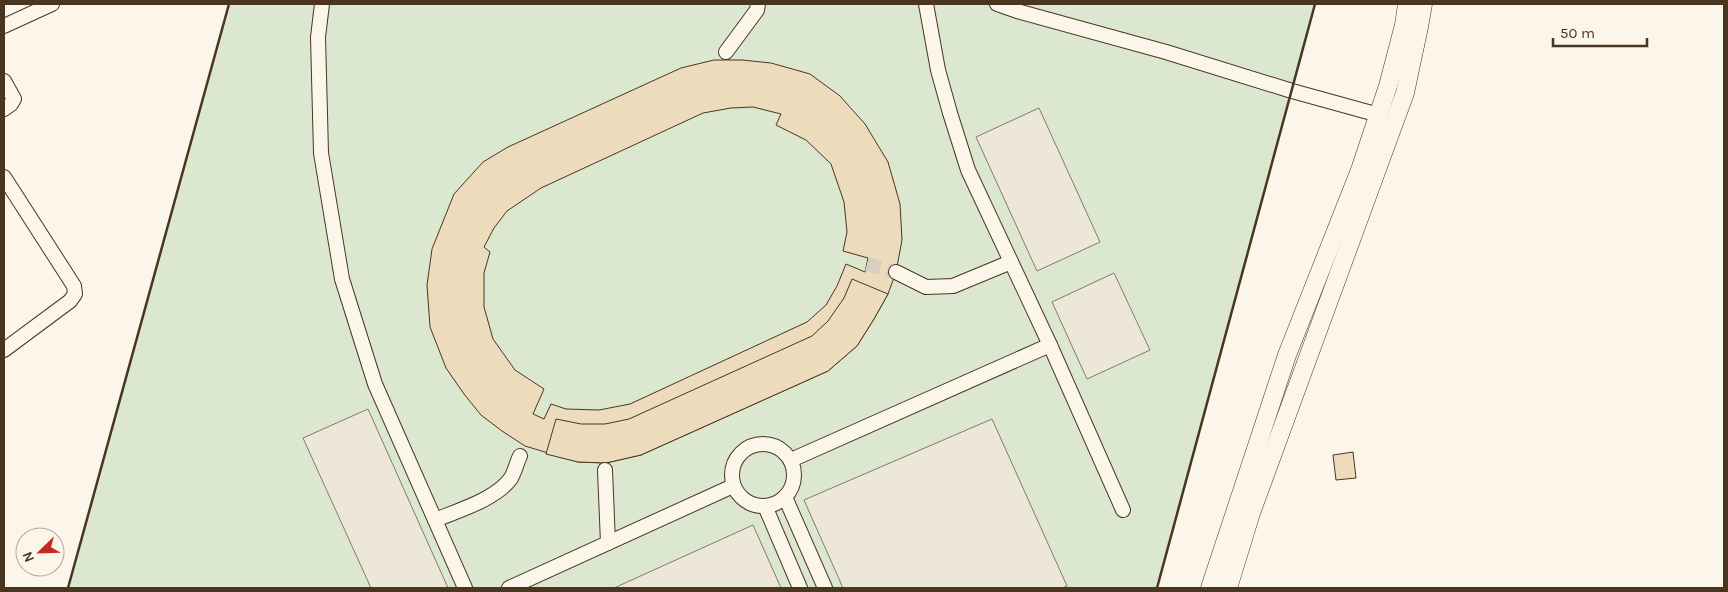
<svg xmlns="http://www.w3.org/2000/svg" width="1728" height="592" font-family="Karla,sans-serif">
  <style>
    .green { fill: #dce7d0; stroke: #887966 }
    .parking { fill: #ede7d9; stroke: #887966 }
    .building { fill: #ecdcbc; stroke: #4a3520; fill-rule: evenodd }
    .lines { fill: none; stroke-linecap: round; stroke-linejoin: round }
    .minor-tunnel { stroke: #d8cfc1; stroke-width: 14; stroke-dasharray: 14 7; stroke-linecap: butt }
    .minor-casing { stroke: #4a3520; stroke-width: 16 }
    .major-casing { stroke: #4a3520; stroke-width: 19 }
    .minor { stroke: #fbf6e9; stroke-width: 14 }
    .major { stroke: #fbf6e9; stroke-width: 18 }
    .wall { stroke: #4a3520; stroke-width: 2.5 }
  </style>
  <rect width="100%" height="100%" fill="#fbf6e9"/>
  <path class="green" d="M229,4H1315L1157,588H68Z"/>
  <g class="parking">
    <path d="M1039,108L1100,242L1037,271L976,137Z"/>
    <path d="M1114,273L1150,350L1087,379L1052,302Z"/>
    <path d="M368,409L448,588H371L303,438Z"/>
    <path d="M992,419L1067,586L1062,588H843L804,500Z"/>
    <path d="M753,525L781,588H614Z"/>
  </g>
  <g class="building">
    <path d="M714,60H742L771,63L810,74L840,96L865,124L888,162L900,204L902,240L896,272L888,294L874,319L857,346L828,371L641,455L606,463L578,462L525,446L502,431L481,415L464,394L446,368L430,327L427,285L432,249L454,194L483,162L508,147L681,68ZM753,107L781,114L776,125L806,140L831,164L844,202L847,232L843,251L868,258L865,272L846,264L837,286L826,305L807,322L630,404L599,410L566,409L551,404L544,419L533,414L544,389L515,370L493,339L484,307V273L490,252L484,247L494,228L507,211L541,188L703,113L731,108Z"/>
    <path d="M852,279L888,294L874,319L857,346L828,371L641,455L606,463L578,462L546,454L556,419L581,424H605L629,419L812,336L828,321L844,298Z"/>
    <path d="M1353,452L1356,478L1336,480L1333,455Z"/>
  </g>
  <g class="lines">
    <path class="minor-tunnel" d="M867,264L896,272"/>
    <g class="minor-casing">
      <g id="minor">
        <path d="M322,4L318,37L321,153L342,279L375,384L465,588"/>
        <path d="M926,4L938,70L950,113L968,170L1050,345L1123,510"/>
        <path d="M997,4L1017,11L1166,52L1292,91L1379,115"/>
        <path d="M4,26L52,4"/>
        <path d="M726,52L757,10L758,4"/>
        <path d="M4,81L14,99L11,104L4,109"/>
        <path d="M4,177L74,286L75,294L70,301L4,350"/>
        <path d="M896,272L926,287L953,286L1011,262"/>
        <circle cx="763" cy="475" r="31"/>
        <path d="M791,460L1050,345"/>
        <path d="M605,470L608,543"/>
        <path d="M785,497L825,588"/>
        <path d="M765,506L800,588"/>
        <path d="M435,520C457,511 497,499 511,478C515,471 517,462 520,456"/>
        <path d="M509,588L733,486"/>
      </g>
    </g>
    <g class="major-casing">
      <g id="major">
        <path d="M1210,588L1287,355L1360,170L1388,86L1404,25L1407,4"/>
        <path d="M1228,588L1251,513L1405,93L1419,27L1423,4"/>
      </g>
    </g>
    <use href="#minor" class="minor"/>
    <use href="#major" class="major"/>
    <g class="wall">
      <path d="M68,588L229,4"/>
      <path d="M1157,588L1315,4"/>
    </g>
  </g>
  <rect width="1728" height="592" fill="none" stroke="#4a3520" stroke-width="10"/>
  <g transform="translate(40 552) rotate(247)"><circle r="24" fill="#fbf6e9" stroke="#b4a999"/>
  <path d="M0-4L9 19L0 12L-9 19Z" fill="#c62828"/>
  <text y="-8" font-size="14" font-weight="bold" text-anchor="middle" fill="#4a3520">N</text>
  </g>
  <path d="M1553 38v8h94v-8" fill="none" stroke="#4a3520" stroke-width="2.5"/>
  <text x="1560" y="38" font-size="15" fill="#4a3520" stroke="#fbf6e9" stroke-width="4" paint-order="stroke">50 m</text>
</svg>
